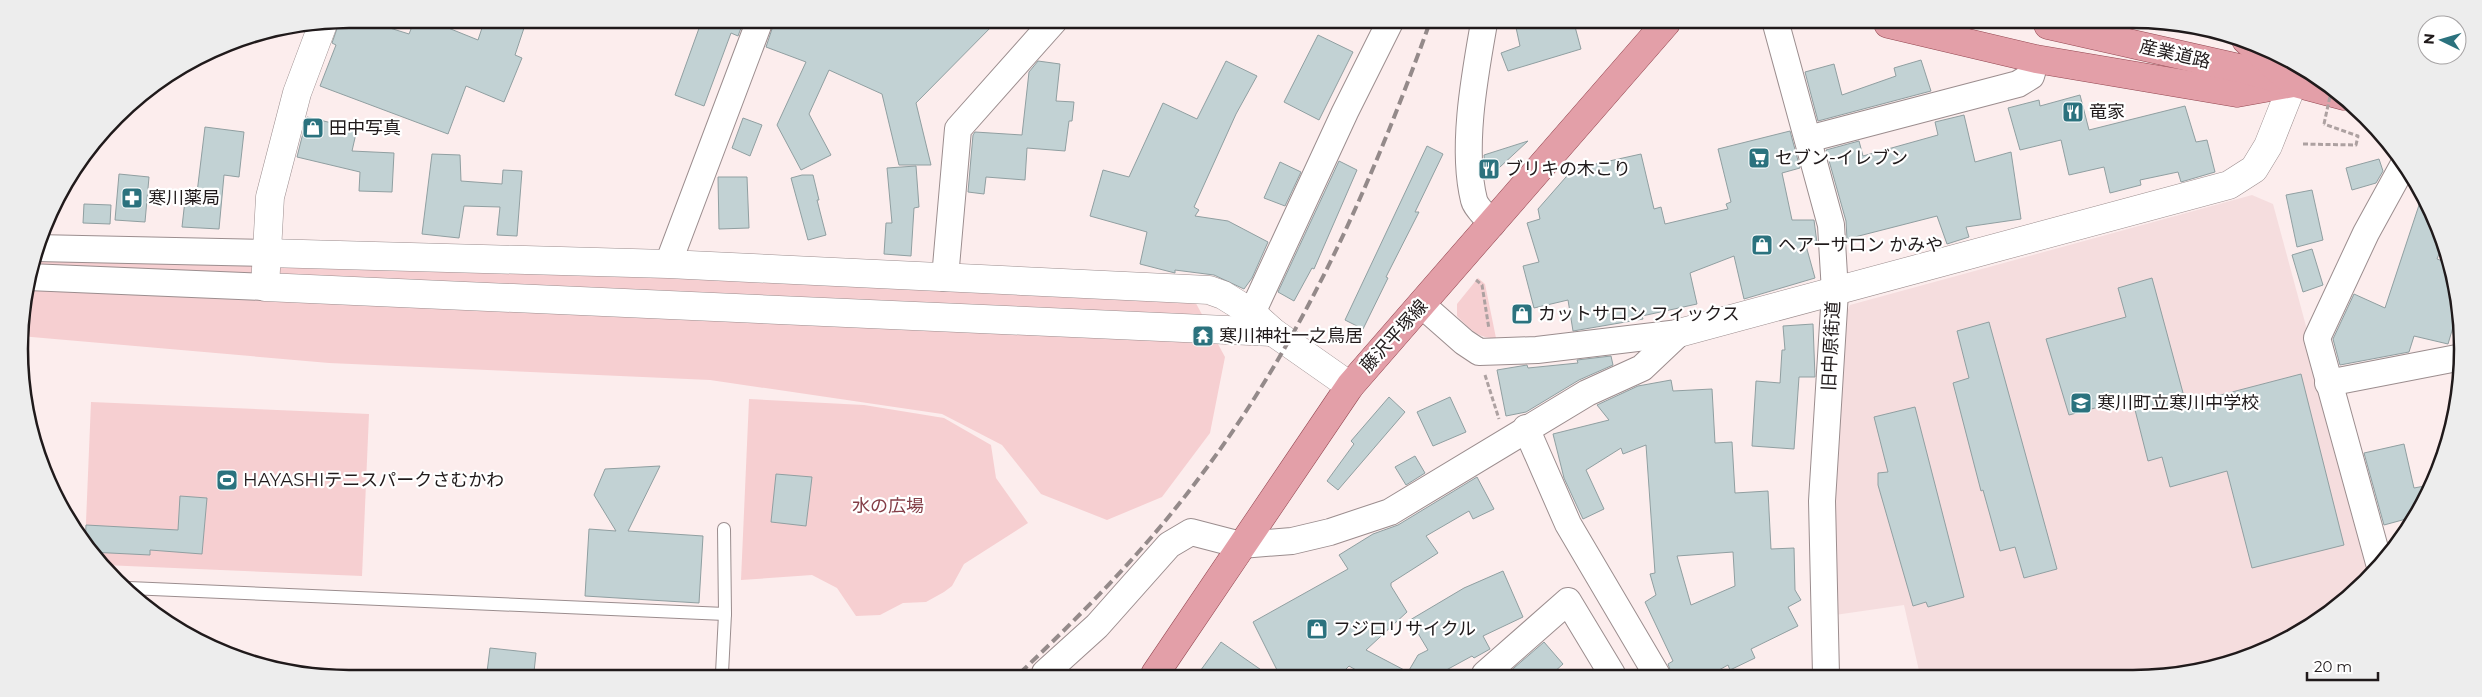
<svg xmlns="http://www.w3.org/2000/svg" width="2482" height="697" font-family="Montserrat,'Noto Sans JP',sans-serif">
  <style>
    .built { fill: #f5ddde }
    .green { fill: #f6cfd1 }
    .building { fill: #c2d2d4; stroke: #909fa1; fill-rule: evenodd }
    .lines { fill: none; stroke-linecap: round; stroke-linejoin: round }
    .service-casing { stroke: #9b8d8e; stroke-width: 14 }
    .minor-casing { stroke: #9b8d8e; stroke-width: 28 }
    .tertiary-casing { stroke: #9b8d8e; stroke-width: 29 }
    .primary-casing { stroke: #934751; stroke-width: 29 }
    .path { stroke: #ada1a1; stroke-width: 3; stroke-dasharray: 5 2.5; stroke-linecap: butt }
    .service { stroke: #fff; stroke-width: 12 }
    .minor { stroke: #fff; stroke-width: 26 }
    .tertiary { stroke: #fff; stroke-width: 28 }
    .primary { stroke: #e39fa8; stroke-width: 28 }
    .rail { stroke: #948a8a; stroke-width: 4; stroke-dasharray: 10 5; stroke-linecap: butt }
    .path-bridge { stroke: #ada1a1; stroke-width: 3; stroke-dasharray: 5 2.5; stroke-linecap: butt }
    .labels { text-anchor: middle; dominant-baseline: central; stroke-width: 4.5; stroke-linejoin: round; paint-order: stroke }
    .street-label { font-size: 18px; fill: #201a1b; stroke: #fff }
    .poi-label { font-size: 18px; fill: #201a1b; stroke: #fff; text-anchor: start }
    .park-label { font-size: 18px; fill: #843e47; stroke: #fff }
    .rim { fill: none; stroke: #201a1b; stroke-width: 2.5 }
  </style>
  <rect width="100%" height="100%" fill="#fceded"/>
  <path class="built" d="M2252,195L2273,204L2372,570L2351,596L2260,653L2176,675H1920L1904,605L1835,615L1831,538L1840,327L1850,305Z"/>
  <g class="green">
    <path d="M36,248L1192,296L1225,357L1210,433L1162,497L1107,520L1041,494L1002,445L942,414L710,380L329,363L20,336L19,327L30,263Z"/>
    <path d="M1478,278L1485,284L1496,338C1478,339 1469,328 1457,316V304Z"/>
    <path d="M749,399L864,405L944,418L991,445L996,478L1028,523L964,564L952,586L944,592L926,602L903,603L880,615L856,616L837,588L812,575L741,580Z"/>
    <path d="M91,402L369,414L362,576L104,565L85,546Z"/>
  </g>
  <g class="building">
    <path d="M349,19H361L409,34L415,19H426L478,40L485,19H527L515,55L522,58L504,102L466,86L448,134L320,86L336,45L332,43L340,20Z"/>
    <path d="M702,20H744L738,36L731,33L704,106L675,95Z"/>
    <path d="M775,20H799L997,21L916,103L931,165H899L882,94L829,70L809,114L831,155L801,170L777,125L806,62L766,47Z"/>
    <path d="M1515,23H1574L1581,49L1508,71L1501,53L1520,46Z"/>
    <path d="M1318,35L1353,52L1319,120L1284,102Z"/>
    <path d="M1921,60L1931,91L1818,121L1805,72L1834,64L1842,95L1896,76L1894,68Z"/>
    <path d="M1038,61L1060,64L1056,101L1074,102L1072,121H1069L1065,151L1027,148L1025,180L986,177L984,194L968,192L973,135L975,132L1022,135L1029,72Z"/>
    <path d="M1226,61L1257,76L1236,114L1194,207L1199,210L1195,216L1228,221L1268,242L1252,278L1244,289L1214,275L1175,270V273L1140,264L1147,232L1090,216L1103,170L1129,177L1163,103L1197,119Z"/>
    <path d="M2080,95L2089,130L2185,106L2196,142L2207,140L2215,172L2181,182L2178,172L2140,180L2141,185L2110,193L2104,167L2069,175L2061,140L2020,150L2008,108L2039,100L2040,106Z"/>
    <path d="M1964,115L1975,162L2011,152L2021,219L1966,227L1969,237L1947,244L1937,216L1847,239L1846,221L1826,150L1859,141L1863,156L1938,135L1935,122Z"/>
    <path d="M307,117L357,129L352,151L394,153L392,192L359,191L360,172L297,157Z"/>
    <path d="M743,118L762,125L750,156L732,148Z"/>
    <path d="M205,127L244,132L239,177L224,175L219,229L182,227L185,200L196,201Z"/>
    <path d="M1790,131L1800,168L1782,173L1792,220H1814L1817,243L1805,242L1815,278L1744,299L1734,256L1690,273L1697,304L1642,316L1643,319L1573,331L1568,300L1534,308L1523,266L1539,262L1527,223L1540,219L1538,209L1573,169L1641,154L1654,209L1661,207L1665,224L1728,209L1726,204L1731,202L1718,149Z"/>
    <path d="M1528,141L1486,180L1484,155Z"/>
    <path d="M1427,146L1443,154L1415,212H1419L1386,277L1388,278L1363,329L1345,320Z"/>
    <path d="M432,154L460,155L461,181L502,184L503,170L522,171L517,236L497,235L500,207L464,206L459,238L422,234Z"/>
    <path d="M2379,159L2383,171L2376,183L2352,190L2346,168Z"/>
    <path d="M1339,161L1357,170L1314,269L1312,268L1294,301L1278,292Z"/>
    <path d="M1280,162L1301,172L1285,206L1264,198Z"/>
    <path d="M916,166L919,207L914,208L911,256L884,254L886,223H892L887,168Z"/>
    <path d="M119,174L149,177L145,222L115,220Z"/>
    <path d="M802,175H813L819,200H817L826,235L808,240L791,178Z"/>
    <path d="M718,177H747L749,228L719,229Z"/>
    <path d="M2312,190L2323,240L2297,247L2286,195Z"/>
    <path d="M2423,193L2438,222L2444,242L2437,259L2451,264L2457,284L2459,307L2448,344L2414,336L2409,352L2340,365L2333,339L2354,294L2385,308Z"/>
    <path d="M84,204L111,205L110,224L83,223Z"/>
    <path d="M2312,249L2323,285L2303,292L2292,255Z"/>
    <path d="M2152,278L2186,404L2301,374L2344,545L2252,568L2227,471L2170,487L2162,457L2148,461L2132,398L2069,415L2046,339L2126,317L2118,288Z"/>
    <path d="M1989,322L2057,569L2024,578L2015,547L2000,551L1983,490L1981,491L1953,383L1969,378L1957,331Z"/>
    <path d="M1813,324L1815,377H1799L1794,449L1752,446L1756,381L1780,383L1782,350H1785L1783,326Z"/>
    <path d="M1611,356L1613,365L1579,380L1526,412L1506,416L1497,370L1527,365L1528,368L1578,363L1577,360Z"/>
    <path d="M1671,380L1673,391L1712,389L1715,443L1732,442L1735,493L1768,491L1771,549L1794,548L1795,590L1801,600L1788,607L1798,626L1751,649L1755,658L1730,670L1728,665L1710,675H1672L1668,664L1673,661L1645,602L1656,595L1650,574L1655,573L1646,445L1623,454L1621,448L1586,470L1604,509L1583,519L1564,478L1553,434L1609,420L1597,405L1638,386ZM1733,552L1735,586L1691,605L1677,556Z"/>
    <path d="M1389,397L1405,412L1338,490L1327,481L1354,444L1351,441Z"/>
    <path d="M1450,397L1466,432L1433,446L1417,412Z"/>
    <path d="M1915,407L1964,597L1928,607L1926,602L1913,606L1878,485V473L1888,472L1874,417Z"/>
    <path d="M2404,444L2414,488L2430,485L2417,516L2384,525L2364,453Z"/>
    <path d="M1415,456L1425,473L1406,485L1395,467Z"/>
    <path d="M660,466L628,531L703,536L699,603L585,596L589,529L616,531L594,495L605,469Z"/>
    <path d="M776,474L812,477L806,526L771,522Z"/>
    <path d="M1477,477L1494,509L1473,519L1469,511L1426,536L1438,553L1391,583V586L1407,612L1366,650L1408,672L1418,655L1428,650L1410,620L1464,588L1503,571L1523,617L1483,636L1490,649L1474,658L1472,656L1439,674H1363L1349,666L1341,674H1279L1253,622L1348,569L1339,555L1373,534L1398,525Z"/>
    <path d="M180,496L207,498L202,554L150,550V555L90,552L85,546L86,525L178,530Z"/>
    <path d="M1221,642L1267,674H1198Z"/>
    <path d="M1544,642L1563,664L1552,674H1507Z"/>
    <path d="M490,648L536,653L534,672H487Z"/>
  </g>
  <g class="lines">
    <g class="service-casing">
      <g id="service">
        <path d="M129,588L725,614"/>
        <path d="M722,673L725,614L724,529"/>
      </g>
    </g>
    <g class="minor-casing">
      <g id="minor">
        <path d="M1484,23C1475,74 1461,148 1474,200C1476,208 1487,217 1492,224"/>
        <path d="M1776,24L1831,225L1835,292L1822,501L1826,675"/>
        <path d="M1808,139L2018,84L2031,76L2036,59"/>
        <path d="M36,248L267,253"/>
        <path d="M668,264L760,20"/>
        <path d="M28,277L265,287"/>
        <path d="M945,278L958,129L1054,21"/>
        <path d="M1422,305L1464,342L1479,352L1537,350L1679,333"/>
        <path d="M1252,313L1345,112L1390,22"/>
        <path d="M2328,383L2462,357"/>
        <path d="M1526,428L1568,524L1657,675"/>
        <path d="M2379,563L2317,338L2366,233L2405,162"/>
        <path d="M1045,673L1097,626L1169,545L1191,532L1241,545L1292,541L1330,532L1390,512L1587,393L1642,368L1679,333"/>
        <path d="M1485,674L1568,601L1612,674"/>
      </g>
    </g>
    <g class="tertiary-casing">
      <g id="tertiary">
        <path d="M324,21L297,93L270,197L265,287L1273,332"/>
        <path d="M267,253L668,264L1209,290L1223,295L1252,313L1273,332L1350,386"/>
        <path d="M1679,333L2229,185L2254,169L2268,146L2293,83"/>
      </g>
    </g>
    <g class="primary-casing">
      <g id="primary">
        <path d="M1888,24L2036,59L2237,93L2293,83"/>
        <path d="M2048,25L2243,69L2344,96"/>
        <path d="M2246,40L2291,81"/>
        <path d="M1155,674L1350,386L1666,23"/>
      </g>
    </g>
    <g class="path">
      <path d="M2303,144L2356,145L2358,136L2324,124"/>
      <path d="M1476,280L1482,285L1489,329"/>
      <path d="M1485,375L1499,419"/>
    </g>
    <use href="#service" class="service"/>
    <use href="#minor" class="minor"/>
    <use href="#tertiary" class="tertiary"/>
    <use href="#primary" class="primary"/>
    <path class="rail" d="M1020,673C1084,612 1146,549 1199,478C1303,341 1372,183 1430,22"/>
    <path class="path-bridge" d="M2324,124L2332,87"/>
  </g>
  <defs>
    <g id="restaurant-square" transform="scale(1.125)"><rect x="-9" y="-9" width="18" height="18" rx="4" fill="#2b727e" stroke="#fff"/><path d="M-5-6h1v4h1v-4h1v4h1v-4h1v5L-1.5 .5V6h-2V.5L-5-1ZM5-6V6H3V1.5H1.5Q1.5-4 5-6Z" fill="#fff"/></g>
    <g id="shop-square" transform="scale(1.125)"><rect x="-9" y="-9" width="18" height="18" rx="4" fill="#2b727e" stroke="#fff"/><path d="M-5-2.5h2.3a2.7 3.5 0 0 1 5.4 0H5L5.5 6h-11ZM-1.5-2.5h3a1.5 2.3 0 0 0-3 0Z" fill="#fff"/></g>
    <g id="supermarket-square" transform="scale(1.125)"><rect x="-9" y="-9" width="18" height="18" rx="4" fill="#2b727e" stroke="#fff"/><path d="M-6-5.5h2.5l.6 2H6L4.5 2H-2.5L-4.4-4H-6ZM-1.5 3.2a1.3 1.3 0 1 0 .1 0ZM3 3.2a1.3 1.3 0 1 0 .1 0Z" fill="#fff"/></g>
    <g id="pharmacy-square" transform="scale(1.125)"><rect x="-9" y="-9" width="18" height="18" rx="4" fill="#2b727e" stroke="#fff"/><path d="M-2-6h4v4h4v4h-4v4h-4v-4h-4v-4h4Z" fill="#fff"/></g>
    <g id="temple-square" transform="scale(1.125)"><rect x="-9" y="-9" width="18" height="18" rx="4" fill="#2b727e" stroke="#fff"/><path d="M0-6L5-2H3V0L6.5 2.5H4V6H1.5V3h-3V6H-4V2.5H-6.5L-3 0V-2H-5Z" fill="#fff"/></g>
    <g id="school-square" transform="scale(1.125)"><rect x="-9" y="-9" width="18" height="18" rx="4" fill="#2b727e" stroke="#fff"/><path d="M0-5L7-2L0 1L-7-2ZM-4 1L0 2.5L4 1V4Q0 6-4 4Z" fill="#fff"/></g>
    <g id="stadium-square" transform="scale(1.125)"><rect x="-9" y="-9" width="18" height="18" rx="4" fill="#2b727e" stroke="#fff"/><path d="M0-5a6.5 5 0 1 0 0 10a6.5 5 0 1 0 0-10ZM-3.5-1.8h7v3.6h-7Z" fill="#fff"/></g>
  </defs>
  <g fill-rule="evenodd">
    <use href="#restaurant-square" x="2073" y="112"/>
    <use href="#shop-square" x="313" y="128"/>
    <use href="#supermarket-square" x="1759" y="158"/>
    <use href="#restaurant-square" x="1489" y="169"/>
    <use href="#pharmacy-square" x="132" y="198"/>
    <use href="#shop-square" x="1762" y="245"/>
    <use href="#shop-square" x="1522" y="314"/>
    <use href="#temple-square" x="1203" y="336"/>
    <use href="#school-square" x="2081" y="403"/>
    <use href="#stadium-square" x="227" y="480"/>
    <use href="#shop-square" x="1317" y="629"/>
  </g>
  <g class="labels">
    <g class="street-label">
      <text transform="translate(2175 54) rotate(13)">産業道路</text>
      <text transform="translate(1394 336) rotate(-48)">藤沢平塚線</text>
      <text transform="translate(1831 346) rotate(-87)">旧中原街道</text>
    </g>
    <g class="poi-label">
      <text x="2089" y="112">竜家</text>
      <text x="329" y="128">田中写真</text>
      <text x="1775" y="158">セブン-イレブン</text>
      <text x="1505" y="169">ブリキの木こり</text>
      <text x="148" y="198">寒川薬局</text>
      <text x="1778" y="245">ヘアーサロン かみや</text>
      <text x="1538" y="314">カットサロン フィックス</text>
      <text x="1219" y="336">寒川神社一之鳥居</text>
      <text x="2097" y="403">寒川町立寒川中学校</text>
      <text x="243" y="480">HAYASHIテニスパークさむかわ</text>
      <text x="1333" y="629">フジロリサイクル</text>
    </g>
    <g class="park-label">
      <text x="888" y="506">水の広場</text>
    </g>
  </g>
  <path d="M0 0H2482V697H0ZM349 28H2133A321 321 0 0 1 2454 349V349A321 321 0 0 1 2133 670H349A321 321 0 0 1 28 349V349A321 321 0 0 1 349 28Z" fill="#ededed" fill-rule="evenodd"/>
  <path class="rim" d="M349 28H2133A321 321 0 0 1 2454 349V349A321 321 0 0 1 2133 670H349A321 321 0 0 1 28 349V349A321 321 0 0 1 349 28Z"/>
  <g transform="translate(2442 40) rotate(275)"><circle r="24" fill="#ffffff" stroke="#a6a3a4"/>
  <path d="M0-4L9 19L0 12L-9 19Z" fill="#2b727e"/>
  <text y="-8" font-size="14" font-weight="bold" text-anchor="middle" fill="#201a1b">N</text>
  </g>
  <path d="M2307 672v8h71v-8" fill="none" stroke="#201a1b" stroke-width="2.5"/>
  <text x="2314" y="672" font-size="15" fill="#201a1b" stroke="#ffffff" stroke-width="4" paint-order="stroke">20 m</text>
</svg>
